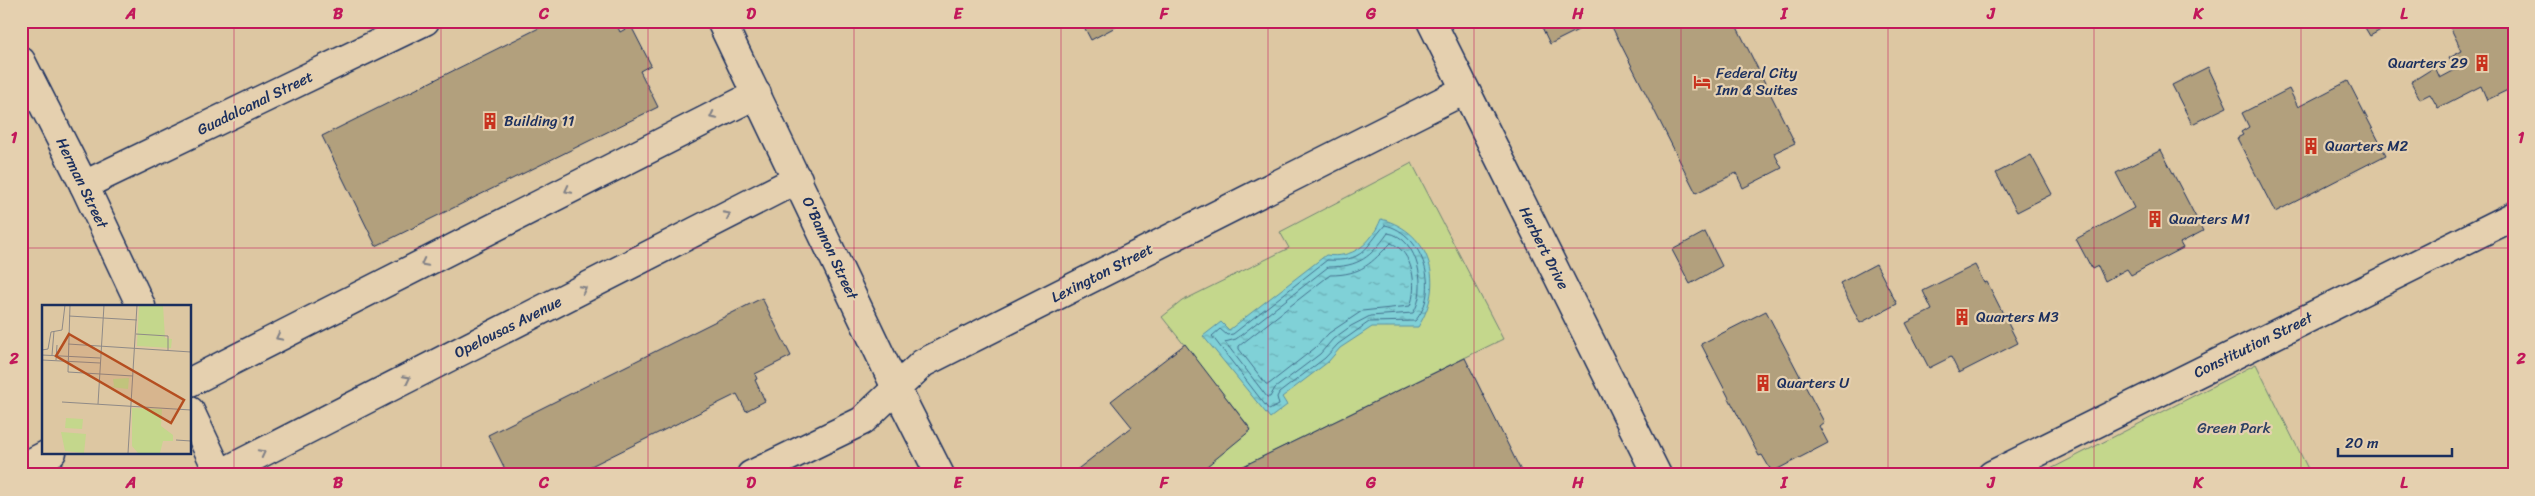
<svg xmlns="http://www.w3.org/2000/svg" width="2535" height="496" font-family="Sriracha,sans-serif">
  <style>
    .park { fill: #c4d78c; stroke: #708375 }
    .water { fill: url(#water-ripples); stroke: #5890a7 }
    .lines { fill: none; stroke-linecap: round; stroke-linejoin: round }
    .shore { stroke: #43708e; stroke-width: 1 }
    .building { fill: #b2a07d; stroke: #1b2f5e }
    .minor-casing { stroke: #1b2f5e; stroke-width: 31 }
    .minor { stroke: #e5d0af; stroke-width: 28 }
    .oneway { stroke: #808086 }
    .grid { fill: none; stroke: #c2185b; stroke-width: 1; stroke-opacity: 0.55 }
    .labels { text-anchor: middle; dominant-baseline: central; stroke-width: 4.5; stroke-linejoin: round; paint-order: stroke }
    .poi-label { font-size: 15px; fill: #1b2f5e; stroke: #e5d0af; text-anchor: start }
    .street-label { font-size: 15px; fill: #1b2f5e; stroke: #e5d0af }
    .park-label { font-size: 15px; fill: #2c4063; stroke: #e5d0af }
    .inset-road { fill: none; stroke: #8f8a87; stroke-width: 1 }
    .view { fill: #b54e20; fill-opacity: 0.15; stroke: #b54e20; stroke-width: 2.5 }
    .inset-edge { fill: none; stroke: #1b2f5e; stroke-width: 2.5 }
    .neatline { fill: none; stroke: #c2185b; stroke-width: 2 }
    .grid-label { font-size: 16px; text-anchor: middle; font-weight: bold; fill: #c2185b }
  </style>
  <defs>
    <pattern id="water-ripples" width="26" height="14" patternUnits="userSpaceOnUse" patternTransform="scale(1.25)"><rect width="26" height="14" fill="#80d1d7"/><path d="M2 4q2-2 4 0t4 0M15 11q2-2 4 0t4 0" fill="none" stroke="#68aab2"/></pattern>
  </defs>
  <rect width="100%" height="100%" fill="#ddc7a2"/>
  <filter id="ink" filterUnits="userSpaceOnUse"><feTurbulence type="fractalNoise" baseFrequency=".02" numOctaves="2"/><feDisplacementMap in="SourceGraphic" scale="10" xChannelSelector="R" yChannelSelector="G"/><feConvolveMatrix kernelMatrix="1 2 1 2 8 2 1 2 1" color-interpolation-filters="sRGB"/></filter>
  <g filter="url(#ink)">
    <g class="park">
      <path d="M1412,163L1503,339L1225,475H1196L1251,429L1162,317L1182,301L1289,248L1280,232Z"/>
      <path d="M2256,364L2311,475H2039Z"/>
    </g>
    <path class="water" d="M1381,219C1432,232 1445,285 1418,327H1372L1340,348L1328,362L1282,397L1287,405L1270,418L1203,336L1221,322L1229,330L1326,255C1353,259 1371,244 1381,219Z"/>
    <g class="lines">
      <g class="shore">
        <path d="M1385,225C1424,233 1441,292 1415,321L1369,322L1338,344L1325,358L1279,393L1277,397L1279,405L1269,410L1212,336L1220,329L1227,335L1233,334L1327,260C1364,262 1364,249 1385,225Z"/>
        <path d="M1388,233C1419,237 1428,291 1413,313L1370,316L1351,326L1333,339L1320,354L1275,388L1270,397H1267L1225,342L1236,339L1328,267C1359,267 1371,257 1388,233Z"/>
        <path d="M1391,243C1413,251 1418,287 1410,306L1362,311L1329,333L1315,348L1269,384H1266L1239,349V346L1330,275C1362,275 1371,263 1391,243Z"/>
      </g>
    </g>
    <g class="building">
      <path d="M553,21H615L620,32L631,26L651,65L640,71L658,107L376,246L322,136Z"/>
      <path d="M1081,21H1122L1123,23L1091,40Z"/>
      <path d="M1539,21H1596L1550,44Z"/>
      <path d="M1609,21H1734L1795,143L1774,153L1782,168L1743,188L1736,173L1696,193Z"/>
      <path d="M2361,21H2397L2370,36Z"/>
      <path d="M2452,21H2514V44L2512,45L2514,49V87L2487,100L2481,86L2438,108L2430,94L2420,99L2411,82L2435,67L2440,78L2455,70L2449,58L2462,51L2448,23Z"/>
      <path d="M2208,67L2227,107L2192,124L2172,85Z"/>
      <path d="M2348,81L2386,155L2275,212L2237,138L2243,135L2241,132L2249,127L2242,113L2289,89L2298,107Z"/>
      <path d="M2161,150L2203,231L2180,243L2183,248L2131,275L2127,269L2105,281L2098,266L2092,269L2076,239L2134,208L2116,173Z"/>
      <path d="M2031,155L2052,194L2017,212L1996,173Z"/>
      <path d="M1705,232L1722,266L1690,284L1672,250Z"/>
      <path d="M1876,264L1897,304L1860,323L1840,283Z"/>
      <path d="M1975,265L1984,283L1987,282L2018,343L1959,373L1951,357L1929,368L1906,323L1932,310L1923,291Z"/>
      <path d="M762,298L791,356L755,374L757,379L755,380L765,401L746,411L737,394L581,471L583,475H508L488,435Z"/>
      <path d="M1766,311L1824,422L1819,426L1828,443L1772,472L1762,455L1759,456L1701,344Z"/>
      <path d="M1185,344L1251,430L1196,475H1070L1132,427L1111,401Z"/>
      <path d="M1465,358L1523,475H1225Z"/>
    </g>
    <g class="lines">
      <g class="minor-casing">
        <g id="minor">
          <path d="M721,21L897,390L940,475"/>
          <path d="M1431,21L1657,475"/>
          <path d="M21,61L84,185L141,306"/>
          <path d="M84,185L425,21"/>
          <path d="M190,382L757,94"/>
          <path d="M190,411L220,475"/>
          <path d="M21,468L52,452"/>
          <path d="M218,475L798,179"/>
          <path d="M751,475L862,421L923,363L1465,90"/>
          <path d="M1992,475L2514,216"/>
        </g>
      </g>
      <use href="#minor" class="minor"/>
    </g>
    <defs><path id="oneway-chevron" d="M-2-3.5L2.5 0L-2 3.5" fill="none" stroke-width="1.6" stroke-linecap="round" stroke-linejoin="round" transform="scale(1.25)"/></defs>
    <g class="oneway">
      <use href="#oneway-chevron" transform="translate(713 116) rotate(153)"/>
      <use href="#oneway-chevron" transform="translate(568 190) rotate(153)"/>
      <use href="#oneway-chevron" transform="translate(727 215) rotate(-27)"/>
      <use href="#oneway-chevron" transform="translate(424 263) rotate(153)"/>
      <use href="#oneway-chevron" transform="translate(583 289) rotate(-27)"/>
      <use href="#oneway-chevron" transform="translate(279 337) rotate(153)"/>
      <use href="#oneway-chevron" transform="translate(407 379) rotate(-27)"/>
      <use href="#oneway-chevron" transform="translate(262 453) rotate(-27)"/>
    </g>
  </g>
  <path class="grid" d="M234,21V475M441,21V475M648,21V475M854,21V475M1061,21V475M1268,21V475M1474,21V475M1681,21V475M1888,21V475M2094,21V475M2301,21V475M21,248H2514"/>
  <defs>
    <g id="building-bare" transform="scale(1.35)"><path d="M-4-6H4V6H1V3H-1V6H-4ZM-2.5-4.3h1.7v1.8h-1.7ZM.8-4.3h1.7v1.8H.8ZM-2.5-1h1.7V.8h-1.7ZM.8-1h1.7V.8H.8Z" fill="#c8321e" stroke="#e5d0af" stroke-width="2.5" paint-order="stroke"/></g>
    <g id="hotel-bare" transform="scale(1.35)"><path d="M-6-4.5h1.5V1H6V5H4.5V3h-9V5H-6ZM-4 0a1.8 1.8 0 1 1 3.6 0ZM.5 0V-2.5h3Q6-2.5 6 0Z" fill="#c8321e" stroke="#e5d0af" stroke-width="2.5" paint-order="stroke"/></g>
  </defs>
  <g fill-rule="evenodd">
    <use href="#building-bare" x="2482" y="63"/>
    <use href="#hotel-bare" x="1702" y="82"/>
    <use href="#building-bare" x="490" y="121"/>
    <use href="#building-bare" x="2311" y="146"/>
    <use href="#building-bare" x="2155" y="219"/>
    <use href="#building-bare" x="1962" y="317"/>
    <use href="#building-bare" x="1763" y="383"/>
  </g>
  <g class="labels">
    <g class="poi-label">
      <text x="2468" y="63" text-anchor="end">Quarters 29</text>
      <text x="1716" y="73">Federal City<tspan x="1716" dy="17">Inn &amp; Suites</tspan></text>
      <text x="504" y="121">Building 11</text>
      <text x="2325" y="146">Quarters M2</text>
      <text x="2169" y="219">Quarters M1</text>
      <text x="1976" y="317">Quarters M3</text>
      <text x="1777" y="383">Quarters U</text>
    </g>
    <g class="street-label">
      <text transform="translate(255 103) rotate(-26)">Guadalcanal Street</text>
      <text transform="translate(82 183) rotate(64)">Herman Street</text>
      <text transform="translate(830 248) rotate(65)">O'Bannon Street</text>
      <text transform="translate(1544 248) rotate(63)">Herbert Drive</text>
      <text transform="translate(1102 273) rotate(-27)">Lexington Street</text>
      <text transform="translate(508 327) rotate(-27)">Opelousas Avenue</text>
      <text transform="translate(2253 345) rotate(-26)">Constitution Street</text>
    </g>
    <g class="park-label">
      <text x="2234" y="428">Green Park</text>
    </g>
  </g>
  <g transform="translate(42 305)">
    <rect width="149" height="149" fill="#ddc7a2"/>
    <path d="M97,0H121L123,33L130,34L129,43L95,41ZM87,73L86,84L69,82L72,81L71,74ZM90,103L120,104L119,121L131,130V136H121L118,148H96L90,141ZM24,113L41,114L40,124L23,123ZM19,127L44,129L42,148L23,146Z" fill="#c4d78c"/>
    <path class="inset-road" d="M28,0L26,67L91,71M27,11L95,15M94,29L126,31V46M26,39L149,47M0,45L6,44L9,27L20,25L23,0M0,50L58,53M10,50L12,26M0,55L58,58M14,55L15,40M20,97L149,105M56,99L62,0M134,135L149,136M86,148L95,0"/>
    <path class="view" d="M27,29L142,95L129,118L14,51Z"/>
    <rect width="149" height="149" class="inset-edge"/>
  </g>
  <rect width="2535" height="496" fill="none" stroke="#e5d0af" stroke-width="55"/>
  <path d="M2338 448v8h114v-8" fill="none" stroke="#1b2f5e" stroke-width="2.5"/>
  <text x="2345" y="448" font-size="15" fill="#1b2f5e" stroke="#e5d0af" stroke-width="4" paint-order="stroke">20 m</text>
  <rect x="28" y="28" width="2480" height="440" class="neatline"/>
  <g class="grid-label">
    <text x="131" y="19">A</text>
    <text x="338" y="19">B</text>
    <text x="544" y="19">C</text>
    <text x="751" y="19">D</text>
    <text x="958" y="19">E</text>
    <text x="1164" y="19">F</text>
    <text x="1371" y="19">G</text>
    <text x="1578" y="19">H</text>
    <text x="1784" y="19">I</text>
    <text x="1991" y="19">J</text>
    <text x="2198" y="19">K</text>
    <text x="2404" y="19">L</text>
    <text x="14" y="143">1</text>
    <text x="2521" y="143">1</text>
    <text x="14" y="364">2</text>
    <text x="2521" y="364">2</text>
    <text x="131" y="488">A</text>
    <text x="338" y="488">B</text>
    <text x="544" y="488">C</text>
    <text x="751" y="488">D</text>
    <text x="958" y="488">E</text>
    <text x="1164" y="488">F</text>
    <text x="1371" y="488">G</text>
    <text x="1578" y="488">H</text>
    <text x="1784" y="488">I</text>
    <text x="1991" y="488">J</text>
    <text x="2198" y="488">K</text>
    <text x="2404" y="488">L</text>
  </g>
</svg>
